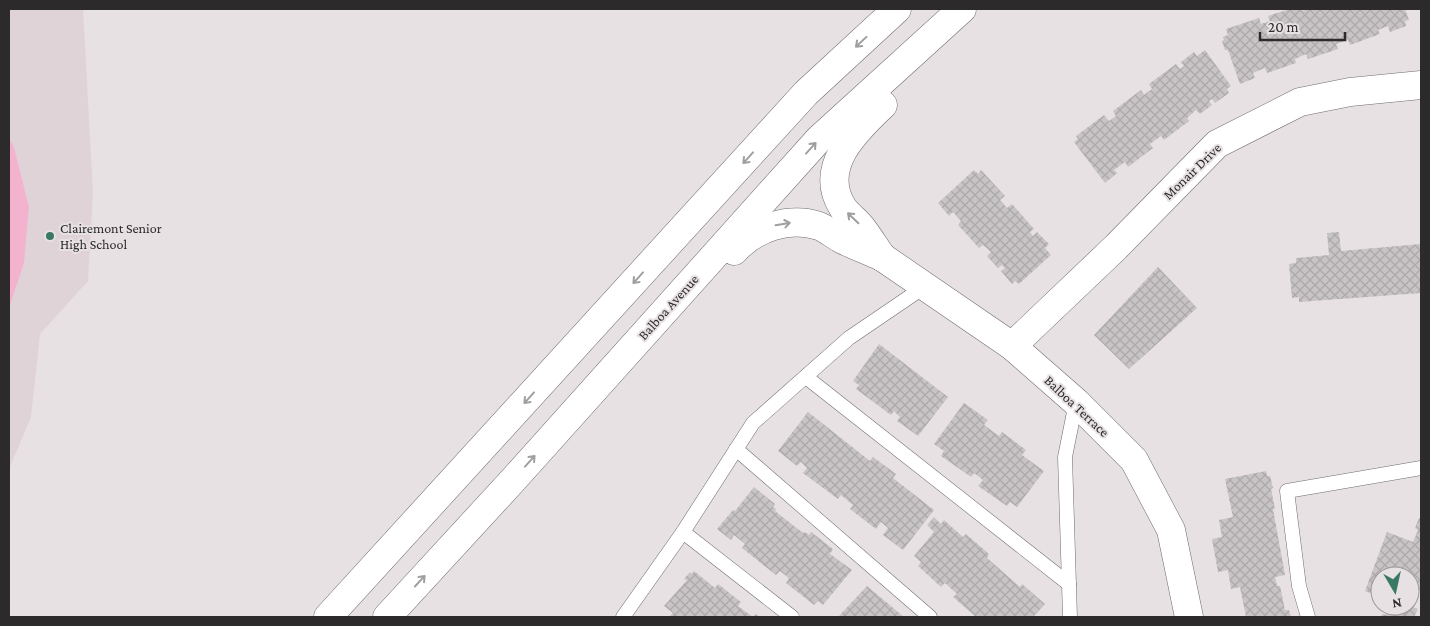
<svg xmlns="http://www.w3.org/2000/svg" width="1430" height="626" font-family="'Crimson Pro',serif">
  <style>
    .built { fill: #e0d3d8 }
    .pitch { fill: #f3b3cf }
    .building { fill: url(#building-cross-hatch) }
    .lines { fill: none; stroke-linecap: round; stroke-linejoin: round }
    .service-casing { stroke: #706c6e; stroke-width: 15 }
    .minor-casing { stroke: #706c6e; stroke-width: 29 }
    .tertiary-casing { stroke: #706c6e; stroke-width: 29 }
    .primary-casing { stroke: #706c6e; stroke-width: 29 }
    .service { stroke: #fff; stroke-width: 14 }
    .minor { stroke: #fff; stroke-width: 28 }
    .tertiary { stroke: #fff; stroke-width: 28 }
    .primary { stroke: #fff; stroke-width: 28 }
    .oneway { stroke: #a09f9f }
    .poi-dot { fill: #3a7865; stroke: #e7e1e3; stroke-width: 2 }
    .labels { text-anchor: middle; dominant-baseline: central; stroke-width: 4; stroke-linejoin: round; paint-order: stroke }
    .street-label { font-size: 14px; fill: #2c2a2a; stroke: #e7e1e3 }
    .poi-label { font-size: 14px; fill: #2c2a2a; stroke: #e7e1e3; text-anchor: start }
  </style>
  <defs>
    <pattern id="building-cross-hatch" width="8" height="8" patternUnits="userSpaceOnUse" patternTransform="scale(1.25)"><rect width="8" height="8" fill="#c8c4c5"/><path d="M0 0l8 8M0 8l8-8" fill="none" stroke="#aca9a9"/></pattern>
  </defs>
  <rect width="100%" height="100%" fill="#e7e1e3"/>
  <path class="built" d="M9,9H83L93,192L88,281L40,334L31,417L9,469Z"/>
  <path class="pitch" d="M9,138L14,147L29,207L24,263L9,308Z"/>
  <g class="building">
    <path d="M1290,9H1302L1303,11L1308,9H1405L1409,20L1405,21L1406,26L1390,32L1388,26L1378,30L1380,34L1350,45L1348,40L1336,44L1338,49L1308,59L1306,54L1295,59L1296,63L1267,73L1265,68L1253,73L1255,78L1240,84L1228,50H1225L1222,41L1224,40L1223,37L1228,35L1226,29L1259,18L1261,24L1270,21L1268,16Z"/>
    <path d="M1205,50L1231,86L1227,89L1229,93L1215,103L1212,99L1209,101L1212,105L1200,114L1196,110L1187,118L1189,121L1164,140L1161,136L1150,144L1153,148L1128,167L1125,162L1114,170L1117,173L1105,183L1074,142L1078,139L1076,136L1104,115L1109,121L1116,116L1113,111L1141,90L1144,95L1152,89L1149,84L1176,64L1180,69L1184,66L1181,62L1194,52L1197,56Z"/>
    <path d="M974,170L978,174L981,170L1005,196L1000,200L1007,208L1012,204L1034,229L1030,232L1033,236L1037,232L1049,244L1045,248L1051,255L1019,284L1015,281L1012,284L1001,271L1005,268L1002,265L998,268L987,256L991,252L983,245L979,248L958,225L961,221L953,212L949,216L938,203Z"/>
    <path d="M1339,232L1341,251L1421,244V293L1299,302V297L1292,298L1289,264L1296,263V258L1329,255L1327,233Z"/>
    <path d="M1158,267L1197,308L1129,369L1094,335Z"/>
    <path d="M879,344L948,397L918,436L897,421L900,417L894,411L891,415L856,389L859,385L853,381Z"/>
    <path d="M964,403L988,420L984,425L999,436L1002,432L1026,450L1022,455L1044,471L1017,507L1010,502L1007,506L978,486L983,480L974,473L971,477L941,456L944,451L934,444Z"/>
    <path d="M808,412L870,461L873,457L896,474L893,478L934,510L903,550L883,535L888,528L881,522L876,529L850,509L853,505L841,495L838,499L803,473L807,468L801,462L797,466L778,451Z"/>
    <path d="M1266,471L1267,476H1270L1273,488L1271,489L1275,509H1273L1285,575L1275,577L1277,586H1280L1285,610H1289L1291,617H1246L1240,587L1231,589L1228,570L1218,572L1212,539L1222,537L1219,520L1233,517L1225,479Z"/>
    <path d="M754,487L775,504L773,507L776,509L775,511L803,533L805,532L809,535L811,532L833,549L830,554L852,570L823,605L818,601L814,605L786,583L789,578L780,571L776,575L742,548L745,544L734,535L731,540L717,529L733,510L735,511Z"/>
    <path d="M934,517L941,524L944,520L963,537L966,534L989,554L987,558L1020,587L1022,584L1045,604L1033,617H976L953,597L957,594L945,583L941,587L918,566L921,562L914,556L934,532L927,525Z"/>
    <path d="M1419,518L1421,519V586L1413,607L1418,609L1414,617H1381L1382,614L1386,615L1389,606H1410V576H1380V597L1365,591L1387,532L1413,542L1418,530L1415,528Z"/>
    <path d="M694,571L715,588L718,584L741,602L738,606L753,617L756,614L760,617H669L673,613L664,606L687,580L684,579L690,572L692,574Z"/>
    <path d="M867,586L904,617H838Z"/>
  </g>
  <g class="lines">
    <g class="service-casing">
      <g id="service">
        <path d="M806,377L1069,584"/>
        <path d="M736,449L930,617"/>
        <path d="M683,532L792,617"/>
        <path d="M623,617L683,532L753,423L849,338L924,287"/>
        <path d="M1070,617L1065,457L1076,402"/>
        <path d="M1308,617L1299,586L1287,491L1421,468"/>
      </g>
    </g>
    <g class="minor-casing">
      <path id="minor" d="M1012,346L1076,402L1134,460L1171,530L1189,617"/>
    </g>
    <g class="tertiary-casing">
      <path id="tertiary" d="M882,257L1012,346L1116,247L1217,144L1300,102L1350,92L1421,85"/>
    </g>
    <g class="primary-casing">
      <g id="primary">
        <path d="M734,251C755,228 789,216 819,226C827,229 835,236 843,240C855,246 869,251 882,257"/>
        <path d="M882,257C875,247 869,237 862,228C857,221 849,216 843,208C817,168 855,131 883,105"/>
        <path d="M328,617L806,93L897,9"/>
        <path d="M387,617L514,479L819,139L962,9"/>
      </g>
    </g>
    <use href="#service" class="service"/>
    <use href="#minor" class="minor"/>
    <use href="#tertiary" class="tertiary"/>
    <use href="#primary" class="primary"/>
  </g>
  <defs><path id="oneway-shaft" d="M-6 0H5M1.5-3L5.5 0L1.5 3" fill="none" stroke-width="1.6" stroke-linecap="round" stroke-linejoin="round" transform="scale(1.25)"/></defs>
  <g class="oneway">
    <use href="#oneway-shaft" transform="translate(861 42) rotate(137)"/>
    <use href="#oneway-shaft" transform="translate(811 148) rotate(-48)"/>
    <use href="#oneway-shaft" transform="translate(748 158) rotate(132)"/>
    <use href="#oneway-shaft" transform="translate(853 218) rotate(-136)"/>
    <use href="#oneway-shaft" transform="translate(783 224) rotate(-9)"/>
    <use href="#oneway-shaft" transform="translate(638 278) rotate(132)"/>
    <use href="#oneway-shaft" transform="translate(529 398) rotate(132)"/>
    <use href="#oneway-shaft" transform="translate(530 461) rotate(-48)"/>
    <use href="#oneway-shaft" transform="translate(420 581) rotate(-47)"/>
  </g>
  <circle class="poi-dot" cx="50" cy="236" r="5"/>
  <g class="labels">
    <g class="street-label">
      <text transform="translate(1192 171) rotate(-44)">Monair Drive</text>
      <text transform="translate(668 307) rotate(-48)">Balboa Avenue</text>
      <text transform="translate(1077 406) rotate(43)">Balboa Terrace</text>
    </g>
    <g class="poi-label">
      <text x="60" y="228">Clairemont Senior<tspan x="60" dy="16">High School</tspan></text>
    </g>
  </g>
  <rect width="1430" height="626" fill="none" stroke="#2c2a2a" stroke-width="20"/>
  <g transform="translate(1395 591) rotate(171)"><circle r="24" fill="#e7e1e3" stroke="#9c9899"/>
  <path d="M0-4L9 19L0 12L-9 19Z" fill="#3a7865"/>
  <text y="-8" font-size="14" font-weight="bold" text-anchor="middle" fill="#2c2a2a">N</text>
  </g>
  <path d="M1260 32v8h85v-8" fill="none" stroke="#2c2a2a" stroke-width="2.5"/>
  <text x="1268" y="32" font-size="15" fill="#2c2a2a" stroke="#e7e1e3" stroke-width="4" paint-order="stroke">20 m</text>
</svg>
